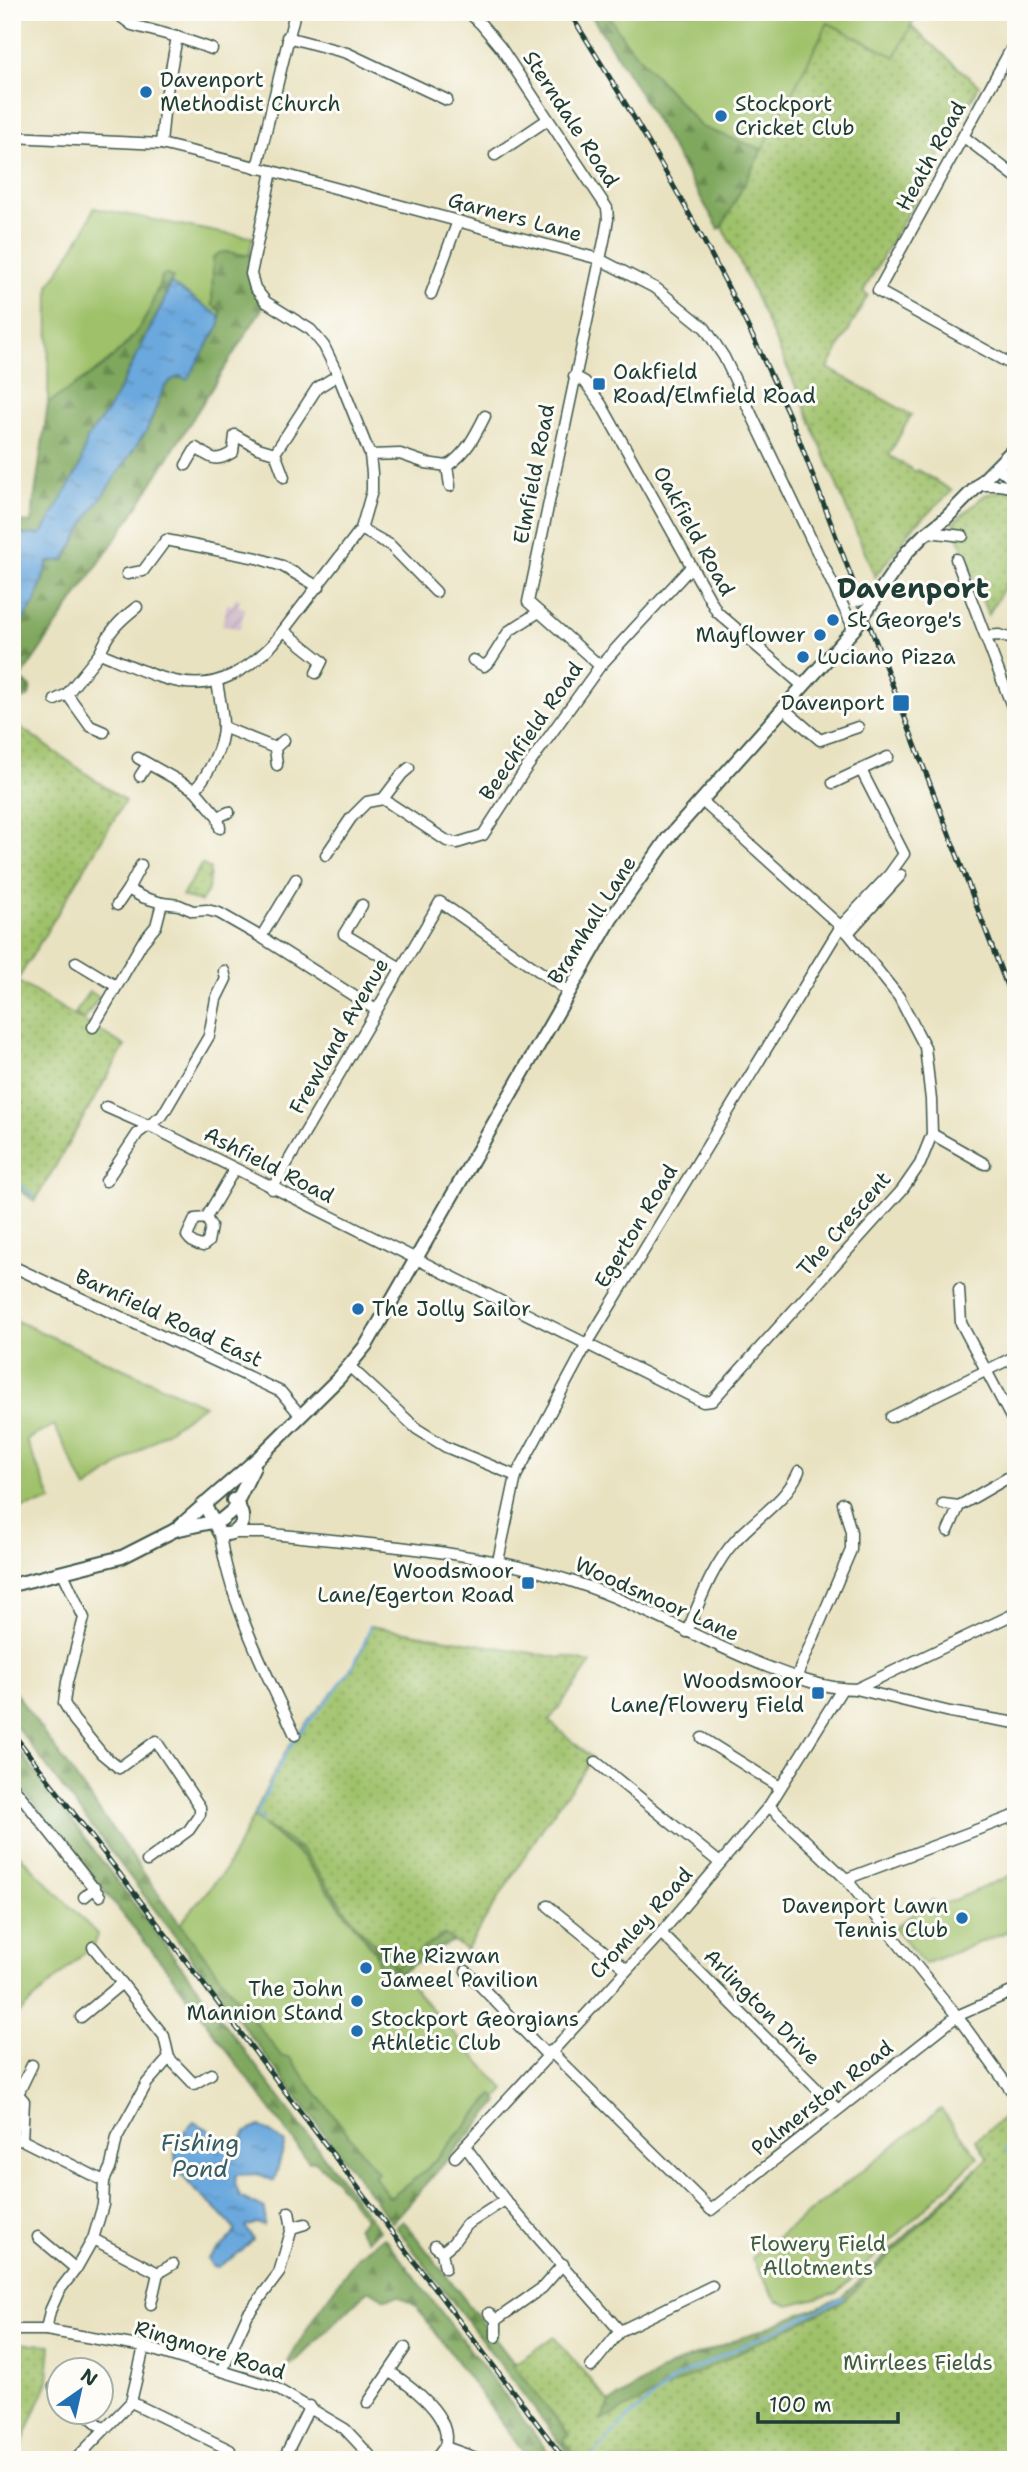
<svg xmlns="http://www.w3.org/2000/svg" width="1028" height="2472" font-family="'Shantell Sans',sans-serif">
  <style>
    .industrial { fill: url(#industrial-furrows) }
    .green { fill: #9fc169; stroke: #5f7f4e; stroke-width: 2 }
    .forest { fill: url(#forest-firs); stroke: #4f7248; stroke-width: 2 }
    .park { fill: url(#park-dots); stroke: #5f7f4e; stroke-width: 2 }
    .water { fill: url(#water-ripples); stroke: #457288; stroke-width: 2 }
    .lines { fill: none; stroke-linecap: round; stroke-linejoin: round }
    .stream { stroke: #6ba8dd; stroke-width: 2.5 }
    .minor-casing { stroke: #3d5649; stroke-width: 13 }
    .major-casing { stroke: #3d5649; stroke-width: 16 }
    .minor { stroke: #fff; stroke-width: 10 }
    .major { stroke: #fff; stroke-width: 12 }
    .rail-casing { stroke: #1f3d34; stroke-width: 5 }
    .rail { stroke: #fdfcf7; stroke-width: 2.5; stroke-dasharray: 8; stroke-linecap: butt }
    .minor-bridge-casing { stroke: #3d5649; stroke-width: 13; stroke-linecap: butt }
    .major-bridge-casing { stroke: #3d5649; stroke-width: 16; stroke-linecap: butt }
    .minor-bridge { stroke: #fff; stroke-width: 10 }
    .major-bridge { stroke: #fff; stroke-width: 12 }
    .poi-dot { fill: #1f6fb2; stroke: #fdfcf7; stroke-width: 2.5 }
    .labels { text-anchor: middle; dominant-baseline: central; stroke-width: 6; stroke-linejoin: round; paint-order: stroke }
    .poi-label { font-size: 21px; fill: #1f3d34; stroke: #fdfcf7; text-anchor: start }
    .street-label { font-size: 21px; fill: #1f3d34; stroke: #fdfcf7 }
    .park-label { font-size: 21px; fill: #3f5e41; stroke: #fdfcf7 }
    .water-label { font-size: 23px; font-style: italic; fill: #365d67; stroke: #fdfcf7 }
    .district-label { font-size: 28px; font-weight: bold; fill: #1f3d34; stroke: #fdfcf7 }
  </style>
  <defs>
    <pattern id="industrial-furrows" width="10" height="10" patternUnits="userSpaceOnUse" patternTransform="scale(1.75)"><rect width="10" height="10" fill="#d1bdcb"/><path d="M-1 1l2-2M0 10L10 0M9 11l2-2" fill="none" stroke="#b3a3af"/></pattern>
    <pattern id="forest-firs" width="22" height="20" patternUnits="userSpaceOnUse" patternTransform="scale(1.75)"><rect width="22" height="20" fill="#7fa75d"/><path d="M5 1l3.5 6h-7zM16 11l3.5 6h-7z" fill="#67894e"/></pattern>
    <pattern id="park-dots" width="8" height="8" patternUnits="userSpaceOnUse" patternTransform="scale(1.75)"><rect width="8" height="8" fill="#9fc169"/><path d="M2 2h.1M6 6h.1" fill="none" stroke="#819e57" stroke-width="1.8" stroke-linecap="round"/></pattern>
    <pattern id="water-ripples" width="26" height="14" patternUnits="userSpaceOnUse" patternTransform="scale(1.75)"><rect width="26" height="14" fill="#6ba8dd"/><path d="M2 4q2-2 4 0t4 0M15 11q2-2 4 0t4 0" fill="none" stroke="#578ab4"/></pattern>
  </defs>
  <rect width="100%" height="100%" fill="#fdfcf7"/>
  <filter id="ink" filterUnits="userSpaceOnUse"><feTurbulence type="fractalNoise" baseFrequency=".0143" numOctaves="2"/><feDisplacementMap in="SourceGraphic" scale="14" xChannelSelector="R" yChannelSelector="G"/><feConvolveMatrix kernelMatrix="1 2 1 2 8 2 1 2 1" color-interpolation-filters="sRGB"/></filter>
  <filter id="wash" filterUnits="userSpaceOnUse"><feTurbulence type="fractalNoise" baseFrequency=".00686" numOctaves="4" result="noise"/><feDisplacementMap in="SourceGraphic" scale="28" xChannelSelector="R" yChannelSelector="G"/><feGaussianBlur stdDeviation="1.57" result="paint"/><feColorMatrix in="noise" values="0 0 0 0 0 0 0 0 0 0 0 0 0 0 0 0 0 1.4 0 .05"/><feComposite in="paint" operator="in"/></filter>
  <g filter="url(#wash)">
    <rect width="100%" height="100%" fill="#e9e2c1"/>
    <path class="industrial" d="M235,598L240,599L238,606L245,608L240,629L222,625L227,604L233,605Z"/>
    <g class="green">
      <path d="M594,12H918L895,58L828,23L722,227Z"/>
      <path d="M94,208L221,233L253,237L249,256C237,254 222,248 213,258V280L221,311L220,316L170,283L173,278L163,275C158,286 154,299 149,311C128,354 87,378 48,403L49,286L85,229Z"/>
      <path d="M12,1319L204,1405L86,1489L54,1425L26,1440L52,1501L19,1509L12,1500Z"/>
      <path d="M253,1817L301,1849L360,1929L505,2090L395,2212L180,1924L225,1870Z"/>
      <path d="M12,1847L98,1935L95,1943L12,2020Z"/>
      <path d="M1016,1873V1928L924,1964L894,1928L933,1900L938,1907Z"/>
      <path d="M941,2109L978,2157L837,2293L789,2305L776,2300L751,2258Z"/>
    </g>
    <g class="forest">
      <path d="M589,12H606L626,42L701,127L762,149L722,227L719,229L631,78Z"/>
      <path d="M224,252L255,256L251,274L266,302L134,512L20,679L31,687L29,696L24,699L12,697V623C37,616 41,584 48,562L65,560L90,514L147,430L163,390L170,381L180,376L187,379L220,324L221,311L212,305L213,258L219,253Z"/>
      <path d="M165,274L173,278L167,287L164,301L109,409L87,439L80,466L42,534L26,535L12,531V521L31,523L48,403C87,378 128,354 149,311C154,299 158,286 163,275Z"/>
      <path d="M12,1688L180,1924L282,2057H289L378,2173L374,2176L390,2198L426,2170L493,2095L499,2101L392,2223L12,1721Z"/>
      <path d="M12,1741L379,2230L367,2240L357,2227L365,2219L336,2180L315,2161L309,2162L169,1972L12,1776Z"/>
      <path d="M265,1819L278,1821L372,1936L393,1965L445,1935L451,1938L452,1942L439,1947L393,1978L388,1979L379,1967L375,1952L302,1857L261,1823Z"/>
      <path d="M975,2169L982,2190L666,2460H573L396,2227L403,2220L514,2363L582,2444L599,2425L610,2403L668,2367L841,2298Z"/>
      <path d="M384,2237L554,2460H529L416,2306L398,2296L385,2299L372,2291H367L296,2361L290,2365L288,2362L317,2312L359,2255Z"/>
    </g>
    <g class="park">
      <path d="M828,23L895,57L911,26L979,86L863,292L868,295L828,368L911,415L889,455L916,472L918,470L952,491L913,527L875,577L798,391L738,258L722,227Z"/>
      <path d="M1000,491L1016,493V568L988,615L953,523L985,495Z"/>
      <path d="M13,722L125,801L17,981L125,1046L35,1201L12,1184Z"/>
      <path d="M202,864L210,869L208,890L201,902L182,896Z"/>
      <path d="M89,991L99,997L84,1020L75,1014Z"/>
      <path d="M370,1626L562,1658L563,1656L591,1663L549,1721L592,1758L587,1766L547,1821L466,1950L444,1934L396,1967L360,1929L301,1849L253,1817C265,1792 276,1766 291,1744C316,1705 360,1674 370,1626Z"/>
      <path d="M1016,2107V2460H578L563,2440L570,2436L513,2365L554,2337L610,2403L601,2421L845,2300L988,2158L976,2140Z"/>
      <path d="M12,2343L51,2345L48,2381L15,2460H12Z"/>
    </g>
    <g class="water">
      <path d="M170,283L220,316V324L187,380L180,376L170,381L163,390L147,430L90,514L64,560L48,562L35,602L23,620L12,625V531L26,535L42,534L80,466L87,439L109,409L127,375L164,301Z"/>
      <path d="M194,2122L208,2129L231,2152L235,2151L246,2132L260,2126L285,2143L274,2181L259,2174L236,2175L235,2183L240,2197L265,2209L264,2226L257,2223L246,2227L253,2239L242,2251L218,2267L212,2266L208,2259C217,2248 228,2245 235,2231C210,2193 142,2168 194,2122Z"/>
    </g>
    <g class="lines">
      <g class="stream">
        <path d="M12,1178L34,1197"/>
        <path d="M263,1820L256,1815C268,1788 281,1758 299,1734C325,1701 359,1669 370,1626"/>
        <path d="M1006,2149L1016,2158"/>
        <path d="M590,2459L624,2422L677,2377L844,2298"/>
      </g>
    </g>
  </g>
  <g filter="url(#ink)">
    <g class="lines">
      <g class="minor-casing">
        <g id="minor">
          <path d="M120,12V16L132,25L177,37L212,49"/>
          <path d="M468,12L481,24L501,48L607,208L608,219L605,236L528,602L600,666"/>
          <path d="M287,37L347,53L447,100"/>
          <path d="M1016,40L878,291L1016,367"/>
          <path d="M12,137L161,144L272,171L599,259L657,289L705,328L724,357L854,629"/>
          <path d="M964,137L1016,177"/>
          <path d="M161,144L165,102L177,37"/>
          <path d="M495,155L547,120"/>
          <path d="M257,168L295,12"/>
          <path d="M431,294L458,221"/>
          <path d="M574,376L585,382L601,404L717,612L803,686"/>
          <path d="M370,455L400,454L426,463L447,466C466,454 475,436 485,416"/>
          <path d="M1006,458L1016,472"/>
          <path d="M186,465L196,448C212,459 216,463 233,452L235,435L258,448L275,453"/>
          <path d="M447,466L450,486"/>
          <path d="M997,467L1016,483"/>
          <path d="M284,477L275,453L317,388L338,375"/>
          <path d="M980,485H1000L1016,488"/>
          <path d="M361,529L390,545L436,592"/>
          <path d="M928,532L963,536"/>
          <path d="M956,559L1016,717"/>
          <path d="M127,574L143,571L166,540L257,558L282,566L319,587"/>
          <path d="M284,631L322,661L316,673"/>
          <path d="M986,636L999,635L1016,640"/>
          <path d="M100,653C108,632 119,621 137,607"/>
          <path d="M473,660L484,666L490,661L509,631L539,612"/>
          <path d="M217,682C219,696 223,711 223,726C223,748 208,774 195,790L218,817L220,828"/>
          <path d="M67,694L90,726L104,732"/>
          <path d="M55,700L67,694L100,653C172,683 210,707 273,644L361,529L372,491V473L370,455L338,375L324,346L311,330L266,302L255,288L251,274L272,171"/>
          <path d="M783,708L820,740L858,727"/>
          <path d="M223,727L275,748"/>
          <path d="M138,758L195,790"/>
          <path d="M277,765L275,748L284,740"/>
          <path d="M409,768L402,774L383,799L447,841L457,843L483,835L525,770L600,666L691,567"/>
          <path d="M140,776L148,764"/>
          <path d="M833,783L888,757"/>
          <path d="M218,817L229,812"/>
          <path d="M326,855L351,818L367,802L383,799"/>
          <path d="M141,865L128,889L142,897L162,903"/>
          <path d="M117,905L128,889"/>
          <path d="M362,905L344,934L401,968"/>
          <path d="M848,933L901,875"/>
          <path d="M261,937L296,879"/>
          <path d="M76,962L116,986"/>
          <path d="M93,1027L142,943L156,926L162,903L179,905L193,911L207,910L219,913L261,937L376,1010"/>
          <path d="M106,1107L156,1129L703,1402L712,1401L902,1190L920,1164L932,1134L931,1100L925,1047L899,997L848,933L701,800"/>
          <path d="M932,1134L985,1164"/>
          <path d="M106,1181L138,1133L162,1116L209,1036L216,999L226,979L224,971"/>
          <path d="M272,1189L440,902L569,992"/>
          <path d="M206,1218L195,1219L187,1236C191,1242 195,1245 203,1246L208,1242L211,1226L206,1218L234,1170"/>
          <path d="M12,1266L281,1392L301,1416"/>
          <path d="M959,1289L961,1323L1016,1427"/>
          <path d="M349,1366L417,1429L446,1447L516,1476"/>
          <path d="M891,1417L1016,1356"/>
          <path d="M943,1504L959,1506L1016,1473"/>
          <path d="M948,1531L959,1506"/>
          <path d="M236,1533H264C368,1545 474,1549 574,1582C641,1604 702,1642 768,1667C796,1678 826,1689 856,1689L1016,1613"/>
          <path d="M220,1534C229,1603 266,1672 295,1735"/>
          <path d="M498,1561L516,1476L587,1344L841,926L889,875L904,854L861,770"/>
          <path d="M63,1573L84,1618L67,1682L64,1703L74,1720L102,1754L119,1768L156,1741L200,1807V1814L189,1830L147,1861"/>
          <path d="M687,1632C700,1601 713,1564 736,1540C757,1517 787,1500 799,1471"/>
          <path d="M796,1678L851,1550V1532L843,1503"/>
          <path d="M842,1689L769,1806L846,1879L957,2016L1016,2097"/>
          <path d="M856,1689L950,1712L1016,1723"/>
          <path d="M702,1738L780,1787"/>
          <path d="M596,1762L720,1863"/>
          <path d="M12,1785L100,1896"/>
          <path d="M846,1879L1016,1815"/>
          <path d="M84,1897L95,1888"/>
          <path d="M548,1906L626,1969"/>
          <path d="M661,1933L837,2109"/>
          <path d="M466,1971L547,2055"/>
          <path d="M81,2017L122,1983"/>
          <path d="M550,2051L711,2210L957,2016L1016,1990"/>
          <path d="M169,2058L194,2084L211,2074"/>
          <path d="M13,2089L24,2101L22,2140"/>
          <path d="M18,2094L32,2065"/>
          <path d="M12,2141L22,2140L104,2181"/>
          <path d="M465,2146L505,2200L620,2331L712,2286"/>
          <path d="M455,2157L661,1933L769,1806"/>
          <path d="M292,2228L305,2224"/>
          <path d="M38,2237L76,2269"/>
          <path d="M93,2239L158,2273"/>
          <path d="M435,2246L442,2252L445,2268"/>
          <path d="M442,2252L453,2243L466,2225L505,2200"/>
          <path d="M151,2304L158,2273L173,2264"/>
          <path d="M489,2313L496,2320V2337"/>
          <path d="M496,2320L542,2288L563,2264"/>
          <path d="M12,2330H46L144,2347L274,2387L345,2429L374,2460"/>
          <path d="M46,2330L50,2311L59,2291L76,2269L93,2239L103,2205L104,2181L111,2166L117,2137L147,2083L169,2058L164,2036L93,1947"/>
          <path d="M591,2367L620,2331"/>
          <path d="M222,2371L248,2314L279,2273L292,2228L289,2212"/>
          <path d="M390,2372C411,2386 453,2416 445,2446C443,2450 437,2456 435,2460"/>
          <path d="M54,2387L60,2392"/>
          <path d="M131,2402L230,2450"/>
          <path d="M368,2403L405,2348"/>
          <path d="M84,2412L104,2429"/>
          <path d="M445,2447L476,2458"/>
          <path d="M75,2460L131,2402L144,2347"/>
          <path d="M283,2460L310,2406"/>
        </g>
      </g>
      <g class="major-casing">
        <g id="major">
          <path d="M874,600L907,552L923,536L946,518L1016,447"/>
          <path d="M204,1504L220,1534C244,1536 249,1515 233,1500"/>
          <path d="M175,1530L259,1457L339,1378L367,1344L611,919L668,838L854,629"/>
          <path d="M12,1585L122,1557L175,1530L221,1520L233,1510L254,1467"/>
        </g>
      </g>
      <use href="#minor" class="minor"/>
      <use href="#major" class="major"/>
      <g class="rail-casing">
        <g id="rail">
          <path d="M569,12C655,148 734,286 797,434L1016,1010"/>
          <path d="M12,1732L565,2460"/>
        </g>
      </g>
      <use href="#rail" class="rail"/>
      <g class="minor-bridge-casing">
        <path id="minor-bridge" d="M855,601L871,596"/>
      </g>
      <g class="major-bridge-casing">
        <path id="major-bridge" d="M854,629L874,600"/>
      </g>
      <use href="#minor-bridge" class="minor-bridge"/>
      <use href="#major-bridge" class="major-bridge"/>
    </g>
  </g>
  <g class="poi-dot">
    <circle cx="146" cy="92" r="7"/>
    <circle cx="721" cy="116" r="7"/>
    <rect x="592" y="377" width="14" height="14" rx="3.5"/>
    <circle cx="833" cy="620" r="7"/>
    <circle cx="820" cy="635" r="7"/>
    <circle cx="803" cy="657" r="7"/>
    <rect x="892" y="694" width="18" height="18" rx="3.5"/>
    <circle cx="358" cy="1309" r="7"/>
    <rect x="521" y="1576" width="14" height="14" rx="3.5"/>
    <rect x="811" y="1686" width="14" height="14" rx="3.5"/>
    <circle cx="962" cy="1918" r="7"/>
    <circle cx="366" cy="1968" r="7"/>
    <circle cx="357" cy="2001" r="7"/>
    <circle cx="357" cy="2031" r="7"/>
  </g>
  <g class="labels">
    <g class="poi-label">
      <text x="160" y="80">Davenport<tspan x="160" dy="24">Methodist Church</tspan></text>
      <text x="735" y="104">Stockport<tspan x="735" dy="24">Cricket Club</tspan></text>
      <text x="613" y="372">Oakfield<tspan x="613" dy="24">Road/Elmfield Road</tspan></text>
      <text x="847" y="620">St George's</text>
      <text x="806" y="635" text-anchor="end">Mayflower</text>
      <text x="817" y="657">Luciano Pizza</text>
      <text x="885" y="703" text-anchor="end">Davenport</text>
      <text x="372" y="1309">The Jolly Sailor</text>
      <text x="514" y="1571" text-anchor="end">Woodsmoor<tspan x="514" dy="24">Lane/Egerton Road</tspan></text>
      <text x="804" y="1681" text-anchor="end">Woodsmoor<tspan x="804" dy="24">Lane/Flowery Field</tspan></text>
      <text x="948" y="1906" text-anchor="end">Davenport Lawn<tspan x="948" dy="24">Tennis Club</tspan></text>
      <text x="380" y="1956">The Rizwan<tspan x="380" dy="24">Jameel Pavilion</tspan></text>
      <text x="343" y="1989" text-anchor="end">The John<tspan x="343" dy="24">Mannion Stand</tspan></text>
      <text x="371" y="2019">Stockport Georgians<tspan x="371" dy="24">Athletic Club</tspan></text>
    </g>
    <g class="street-label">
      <text transform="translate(571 119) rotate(57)">Sterndale Road</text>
      <text transform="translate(931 156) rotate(-61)">Heath Road</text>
      <text transform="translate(515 217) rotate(15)">Garners Lane</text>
      <text transform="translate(534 474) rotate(-79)">Elmfield Road</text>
      <text transform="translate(694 531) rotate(61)">Oakfield Road</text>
      <text transform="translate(531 731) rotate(-55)">Beechfield Road</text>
      <text transform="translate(592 920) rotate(-58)">Bramhall Lane</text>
      <text transform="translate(339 1036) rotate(-60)">Frewland Avenue</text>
      <text transform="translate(269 1165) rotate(27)">Ashfield Road</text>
      <text transform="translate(844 1224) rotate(-49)">The Crescent</text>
      <text transform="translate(636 1226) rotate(-59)">Egerton Road</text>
      <text transform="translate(169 1318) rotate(25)">Barnfield Road East</text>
      <text transform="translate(657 1599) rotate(24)">Woodsmoor Lane</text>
      <text transform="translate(641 1923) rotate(-48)">Cromley Road</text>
      <text transform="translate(762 2007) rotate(45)">Arlington Drive</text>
      <text transform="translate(822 2098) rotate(-38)">Palmerston Road</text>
      <text transform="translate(210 2350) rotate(17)">Ringmore Road</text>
    </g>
    <g class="park-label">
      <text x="818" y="2244">Flowery Field<tspan x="818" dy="24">Allotments</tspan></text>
      <text x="918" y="2363">Mirrlees Fields</text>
    </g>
    <g class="water-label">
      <text x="200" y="2143">Fishing<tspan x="200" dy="26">Pond</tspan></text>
    </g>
    <g class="district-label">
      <text x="913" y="588">Davenport</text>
    </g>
  </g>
  <rect width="1028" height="2472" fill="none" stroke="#fdfcf7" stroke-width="42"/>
  <g transform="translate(80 2391) rotate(34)"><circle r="33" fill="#fdfcf7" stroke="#a4b0a9" stroke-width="2"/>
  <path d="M0-5L12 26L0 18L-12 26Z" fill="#1f6fb2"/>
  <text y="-10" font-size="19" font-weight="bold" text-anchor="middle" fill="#1f3d34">N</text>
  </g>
  <path d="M758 2412v10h140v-10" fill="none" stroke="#1f3d34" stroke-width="3.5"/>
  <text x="769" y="2412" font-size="21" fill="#1f3d34" stroke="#fdfcf7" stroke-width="5" paint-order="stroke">100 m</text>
</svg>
